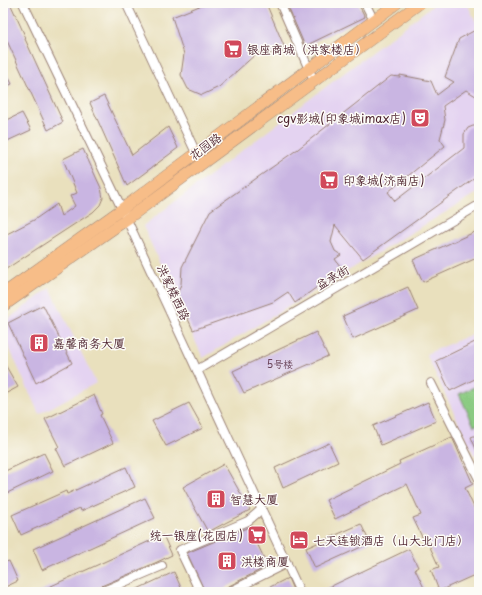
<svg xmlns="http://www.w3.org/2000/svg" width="482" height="595" font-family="'Playpen Sans','LXGW WenKai TC',sans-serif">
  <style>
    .built { fill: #e4d3f1 }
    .green { fill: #8aca81; stroke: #6a7456 }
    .building { fill: #c9b5e2 }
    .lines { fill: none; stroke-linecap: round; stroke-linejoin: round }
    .minor-casing { stroke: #9a8074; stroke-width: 10 }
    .major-casing { stroke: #9a8074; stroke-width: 12 }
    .minor { stroke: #fff; stroke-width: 8 }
    .major { stroke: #f7bd88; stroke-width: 11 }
    .labels { text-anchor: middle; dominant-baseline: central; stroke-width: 3; stroke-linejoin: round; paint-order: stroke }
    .number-label { font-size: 10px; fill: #6a4459 }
    .poi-label { font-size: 12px; fill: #4a1f2b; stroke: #fdfcf7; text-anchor: start }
    .street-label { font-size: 12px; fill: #4a1f2b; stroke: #fdfcf7 }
  </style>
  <rect width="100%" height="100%" fill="#fdfcf7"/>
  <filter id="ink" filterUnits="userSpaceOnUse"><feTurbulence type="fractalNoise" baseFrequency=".025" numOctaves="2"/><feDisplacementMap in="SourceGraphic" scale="8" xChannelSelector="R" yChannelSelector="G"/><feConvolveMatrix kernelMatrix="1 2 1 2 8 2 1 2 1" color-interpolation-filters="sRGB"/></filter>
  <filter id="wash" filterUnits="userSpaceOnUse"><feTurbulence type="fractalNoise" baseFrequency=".012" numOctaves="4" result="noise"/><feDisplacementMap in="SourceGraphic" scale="16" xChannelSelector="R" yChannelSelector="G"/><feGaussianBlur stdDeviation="0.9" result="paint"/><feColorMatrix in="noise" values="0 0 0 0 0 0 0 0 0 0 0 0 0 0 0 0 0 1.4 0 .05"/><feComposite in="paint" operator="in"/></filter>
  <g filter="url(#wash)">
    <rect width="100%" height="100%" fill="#e9e0bd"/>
    <g class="built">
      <path d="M436,3H467L476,22L479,20V192L203,358L143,226Z"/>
      <path d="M50,288L96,383L39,414L3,334V323Z"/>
      <path d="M479,331V453L474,455L426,354Z"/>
    </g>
    <path class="green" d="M479,385V424L474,426L459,394Z"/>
    <g id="blocks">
      <g class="building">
        <path d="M3,3H10L26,38L25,39L63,122L48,130L3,32Z"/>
        <path d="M207,3H266L284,46L282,54L257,53L219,87L202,95L188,89L181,75L184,54L172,17Z"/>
        <path d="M289,3H358L365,17L305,46L288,7L291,6Z"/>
        <path d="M479,28V98L466,90L443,106L445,120L440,139L445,146L388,192L395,201L464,148V134L468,128L473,126H479V175L363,259L335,225L331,242L335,251L341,255L335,259L342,269L295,303L288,292L273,302L193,330L177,295L181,284L182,267L210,211L298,149L391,76L400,77V75L431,81L437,95L454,82L445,77L459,39Z"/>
        <path d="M3,66L12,84L3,88Z"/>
        <path d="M104,96L132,155L168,127L178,148L127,186L90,103Z"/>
        <path d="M22,113L31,130L3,143V122Z"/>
        <path d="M83,149L101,188L103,198L100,205L93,212L3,271V236L34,220L57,204L61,216L75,206L70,196L77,193L63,159Z"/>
        <path d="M479,230V257L423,282L413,260Z"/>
        <path d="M408,287L418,310L353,339L343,316Z"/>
        <path d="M43,305L72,363L36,383L8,323Z"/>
        <path d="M316,332L328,356L244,393L233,371Z"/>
        <path d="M479,340V377L450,391L436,361Z"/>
        <path d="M3,361L18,387L3,395Z"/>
        <path d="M94,395L102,414L100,415L113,443L65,466L56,448L59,447L45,419Z"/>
        <path d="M428,402L436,421L381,445L373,426Z"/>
        <path d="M189,403L203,428L166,446L152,421Z"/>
        <path d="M479,434V456L471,437Z"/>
        <path d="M452,437L473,484L465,488L479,518V573L439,591L431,570L439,567L425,536L422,537L413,518L421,515L407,484L335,519L326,500L400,464L399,461Z"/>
        <path d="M329,443L338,462L283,488L275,468Z"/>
        <path d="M44,453L53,471L3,495V472Z"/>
        <path d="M224,464L250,510L208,532L183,487Z"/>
        <path d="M126,467L135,487L81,511L80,508L21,535L12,515L66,491L67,494Z"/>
        <path d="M145,498L155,518L42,570L33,549Z"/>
        <path d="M361,524L370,543L315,568L306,548Z"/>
        <path d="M249,527L268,566L227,587L221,592H205L187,553Z"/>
        <path d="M163,535L172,555L155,563L99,587L91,592H38Z"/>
        <path d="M409,549L418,567L415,569L426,592H319Z"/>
        <path d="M9,561L18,581L3,588V563Z"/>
        <path d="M174,572L183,592H131Z"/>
        <path d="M288,578L294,592H260Z"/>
      </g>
    </g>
  </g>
  <g filter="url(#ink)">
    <use href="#blocks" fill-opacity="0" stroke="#9a8074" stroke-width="1"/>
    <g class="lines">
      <g class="minor-casing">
        <g id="minor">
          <path d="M23,3L122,209L300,592"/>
          <path d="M126,3L196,153"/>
          <path d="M280,3L314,81"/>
          <path d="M365,3L374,21"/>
          <path d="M197,370L479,205"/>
          <path d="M431,383L479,479"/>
          <path d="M101,592L162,566"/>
          <path d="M200,592L180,550L248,521L262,509"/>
          <path d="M229,592L287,563"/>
        </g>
      </g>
      <g class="major-casing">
        <g id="major">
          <path d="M3,294L122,209L397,3"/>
          <path d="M3,306L127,219L420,3"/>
        </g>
      </g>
      <use href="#minor" class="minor"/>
      <use href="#major" class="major"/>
    </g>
  </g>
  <defs>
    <g id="supermarket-square" transform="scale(1)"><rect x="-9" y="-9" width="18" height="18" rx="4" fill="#d1495b" stroke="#fdfcf7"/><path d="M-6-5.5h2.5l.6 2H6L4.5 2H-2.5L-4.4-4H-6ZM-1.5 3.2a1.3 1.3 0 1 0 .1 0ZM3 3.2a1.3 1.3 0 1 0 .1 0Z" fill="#fff"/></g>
    <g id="theatre-square" transform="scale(1)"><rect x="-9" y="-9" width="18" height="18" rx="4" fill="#d1495b" stroke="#fdfcf7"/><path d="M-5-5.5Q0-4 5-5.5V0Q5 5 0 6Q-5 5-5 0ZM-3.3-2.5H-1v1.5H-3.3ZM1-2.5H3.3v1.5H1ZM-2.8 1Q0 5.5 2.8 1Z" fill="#fff"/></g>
    <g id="building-square" transform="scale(1)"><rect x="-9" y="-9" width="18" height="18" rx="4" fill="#d1495b" stroke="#fdfcf7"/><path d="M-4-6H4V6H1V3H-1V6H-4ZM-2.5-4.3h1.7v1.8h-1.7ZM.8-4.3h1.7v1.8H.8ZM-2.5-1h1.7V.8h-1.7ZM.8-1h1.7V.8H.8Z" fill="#fff"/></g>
    <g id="hotel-square" transform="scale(1)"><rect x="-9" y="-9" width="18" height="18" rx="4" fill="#d1495b" stroke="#fdfcf7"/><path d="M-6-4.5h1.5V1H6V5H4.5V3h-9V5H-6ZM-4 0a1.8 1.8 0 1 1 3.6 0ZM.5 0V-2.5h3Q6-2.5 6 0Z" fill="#fff"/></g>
  </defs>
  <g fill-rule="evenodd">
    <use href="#supermarket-square" x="233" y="49"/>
    <use href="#theatre-square" x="420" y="118"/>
    <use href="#supermarket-square" x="329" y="180"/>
    <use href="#building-square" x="39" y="343"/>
    <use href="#building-square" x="216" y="499"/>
    <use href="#supermarket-square" x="257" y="535"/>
    <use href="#hotel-square" x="299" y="540"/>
    <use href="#building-square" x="227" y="561"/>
  </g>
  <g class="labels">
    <g class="number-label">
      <text x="280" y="363">5号楼</text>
    </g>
    <g class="poi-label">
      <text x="247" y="49">银座商城（洪家楼店）</text>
      <text x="406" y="118" text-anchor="end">cgv影城(印象城imax店)</text>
      <text x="343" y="180">印象城(济南店)</text>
      <text x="53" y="343">嘉馨商务大厦</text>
      <text x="230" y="499">智慧大厦</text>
      <text x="243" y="535" text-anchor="end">统一银座(花园店)</text>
      <text x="313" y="540">七天连锁酒店（山大北门店）</text>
      <text x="241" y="561">洪楼商厦</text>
    </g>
    <g class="street-label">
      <text transform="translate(205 146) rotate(-36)">花园路</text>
      <text transform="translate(332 277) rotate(-30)">益承街</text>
      <text transform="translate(174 292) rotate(65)">洪家楼西路</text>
    </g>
  </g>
  <rect width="482" height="595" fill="none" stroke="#fdfcf7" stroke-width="16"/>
</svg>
